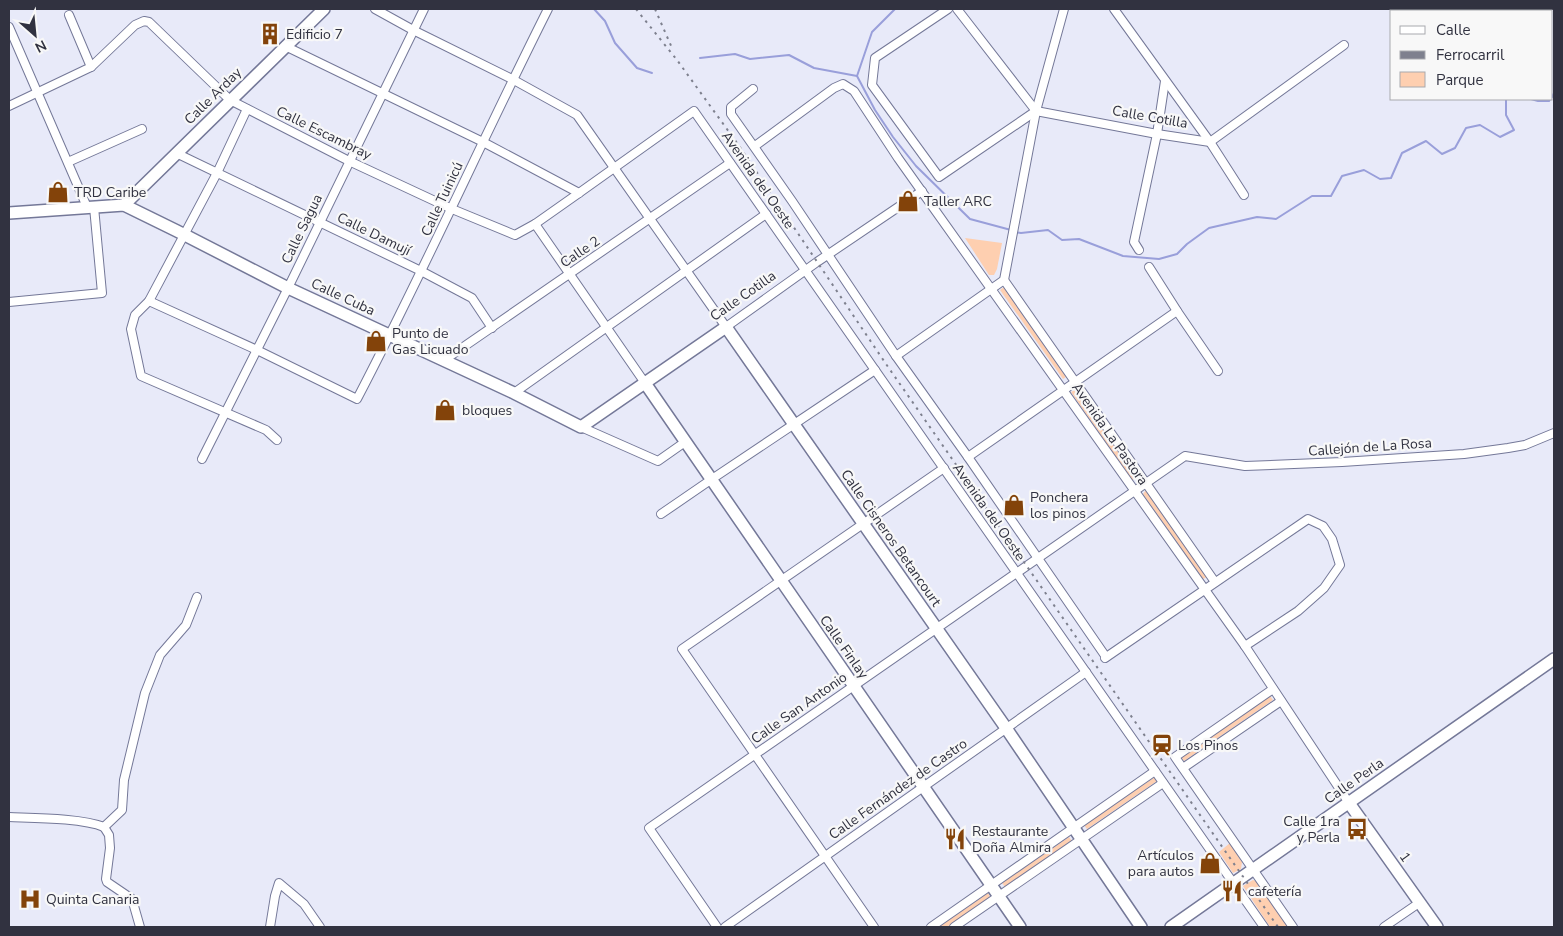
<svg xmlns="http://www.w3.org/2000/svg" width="1563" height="936" font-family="'Nunito Sans',sans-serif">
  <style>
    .green { fill: #fecfb0 }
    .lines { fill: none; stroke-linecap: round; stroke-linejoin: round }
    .stream { stroke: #999fda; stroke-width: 2 }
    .street-casing { stroke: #747898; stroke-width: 10 }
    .secondary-casing { stroke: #747898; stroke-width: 14 }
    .street { stroke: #fff; stroke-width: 8 }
    .secondary { stroke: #fff; stroke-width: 11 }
    .rail { stroke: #7e808e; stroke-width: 2; stroke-dasharray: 2.5 5; stroke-linecap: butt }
    .labels { text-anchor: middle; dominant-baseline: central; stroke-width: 4.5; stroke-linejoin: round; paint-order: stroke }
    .poi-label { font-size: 14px; fill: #313240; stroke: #f8f8f8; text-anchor: start }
    .street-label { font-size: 14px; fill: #313240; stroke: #f8f8f8 }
  </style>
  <rect width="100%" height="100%" fill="#e8eaf9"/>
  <g class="green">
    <path d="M965,238L1002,243L997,269L994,275H989Z"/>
    <path d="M1004,287L1066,377L1063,379L1000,290Z"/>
    <path d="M1075,390L1136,478L1132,480L1071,392Z"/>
    <path d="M1146,490L1207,577L1203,579L1143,494Z"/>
    <path d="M1270,696L1273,700L1184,761L1181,757Z"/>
    <path d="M1155,777L1157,781L1087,829L1084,825Z"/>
    <path d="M1069,837L1072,841L1005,887L1002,883Z"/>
    <path d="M1230,843L1242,862L1241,869L1233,873L1219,852Z"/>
    <path d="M1253,880L1256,881L1289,927H1270L1243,886Z"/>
    <path d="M988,893L990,897L947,927H939Z"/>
  </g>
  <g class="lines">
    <g class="stream">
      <path d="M594,9L605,21L615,43L637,68L652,73"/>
      <path d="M895,9L872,32L857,76L875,110L893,137L916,166L970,219L1011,230"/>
      <path d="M700,58L735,54L750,59L789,55L814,68L857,76"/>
      <path d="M1552,97L1554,93"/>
      <path d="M1531,99L1538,101H1549L1550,99"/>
      <path d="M1015,232L1021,233L1048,230L1062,240L1079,239L1123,256L1159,259L1177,254L1187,244L1209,228L1257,217L1276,219L1312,196H1331L1342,176L1364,170L1380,179L1391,178L1402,153L1426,141L1442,154L1455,148L1466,128L1480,125L1500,137L1514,130L1506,115V99"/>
    </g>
    <g class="street-casing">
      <g id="street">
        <path d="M375,9L413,30L512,79L577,115L726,327L817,262L922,191"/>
        <path d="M948,9L875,58L872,85L939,177L1036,111L1157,134L1210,142L1344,45"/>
        <path d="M957,9L1036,111"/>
        <path d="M1114,9L1210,142L1244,195"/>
        <path d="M69,15L91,67"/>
        <path d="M9,27L87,207"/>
        <path d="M285,46L483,142L579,193"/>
        <path d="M753,89L731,107V114L792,201L896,356L968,457L1106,657"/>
        <path d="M9,106L91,67L135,25L144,21L149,22L230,100L349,161L452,209L515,235L535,224L579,193L694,111L1264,927"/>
        <path d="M247,109L217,173L149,301L135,315L131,329L141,376L266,430L277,440"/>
        <path d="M755,146L834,88L843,84L854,91L898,158L1245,646L1349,803"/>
        <path d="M176,153L421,271L472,298L492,328"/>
        <path d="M68,162L142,129"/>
        <path d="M535,224L645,383"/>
        <path d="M1139,250L1134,242L1157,134L1165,81"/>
        <path d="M1149,267L1177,311L1218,371"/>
        <path d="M1004,280L1215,582"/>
        <path d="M149,301L257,350L357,399C424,271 483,138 548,9"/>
        <path d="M9,302L102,293L94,207"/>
        <path d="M896,356L1004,280L1036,111L1064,9"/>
        <path d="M443,361L730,163"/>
        <path d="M514,393L766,214"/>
        <path d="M581,427L658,461L685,442"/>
        <path d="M968,457L1177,311"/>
        <path d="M202,459L288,288L424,9"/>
        <path d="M661,514L712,479L875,370"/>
        <path d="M1105,658L1308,519L1323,526L1332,539L1340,565L1324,588L1298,611L1245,646"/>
        <path d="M1273,689L1175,757L1293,927"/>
        <path d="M1183,768L1281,701"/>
        <path d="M9,817C34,818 82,818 104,827"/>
        <path d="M104,827L122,810L124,780L145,693L160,655L186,625L197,597"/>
        <path d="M104,827L109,835L110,848L106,879L107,882L132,899L140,927"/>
        <path d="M270,927L275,896L279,883L304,904L320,927"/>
        <path d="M717,927L649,828L1185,456L1245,466L1342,462L1464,454L1508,448L1525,445L1554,433"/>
        <path d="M725,927L1086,672"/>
        <path d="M874,927L682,649L944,468"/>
        <path d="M931,927L1155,771"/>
        <path d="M954,927L1163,783"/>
        <path d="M1384,927L1419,903"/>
      </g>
    </g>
    <g class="secondary-casing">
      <g id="secondary">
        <path d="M124,205L324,9"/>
        <path d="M9,213L124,205L177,231L288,288L514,393L581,427L726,327L1006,728L1141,927"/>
        <path d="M645,383L1020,927"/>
        <path d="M1349,803L1437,927"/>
        <path d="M1171,927L1554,659"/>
      </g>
    </g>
    <use href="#street" class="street"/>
    <use href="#secondary" class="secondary"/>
    <g class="rail">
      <path d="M636,9L677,60L737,143L886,364L1278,927"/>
      <path d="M655,9L672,48"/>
    </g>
  </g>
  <defs>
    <g id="building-bare" transform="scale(1.725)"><path d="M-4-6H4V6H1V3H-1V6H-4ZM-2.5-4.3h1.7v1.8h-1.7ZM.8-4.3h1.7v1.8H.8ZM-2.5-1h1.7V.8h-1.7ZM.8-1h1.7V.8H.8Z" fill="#83430a" stroke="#f8f8f8" stroke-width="2.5" paint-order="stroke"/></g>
    <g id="shop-bare" transform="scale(1.725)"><path d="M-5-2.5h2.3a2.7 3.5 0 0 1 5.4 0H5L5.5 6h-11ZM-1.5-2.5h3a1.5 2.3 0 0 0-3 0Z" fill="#83430a" stroke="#f8f8f8" stroke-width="2.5" paint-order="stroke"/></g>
    <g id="station-bare" transform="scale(1.725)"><path d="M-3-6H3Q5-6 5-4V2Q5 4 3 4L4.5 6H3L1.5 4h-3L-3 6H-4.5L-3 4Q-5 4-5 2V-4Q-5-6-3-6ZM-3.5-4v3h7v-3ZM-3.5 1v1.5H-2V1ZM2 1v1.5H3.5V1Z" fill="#83430a" stroke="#f8f8f8" stroke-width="2.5" paint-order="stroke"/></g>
    <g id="bus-bare" transform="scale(1.725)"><path d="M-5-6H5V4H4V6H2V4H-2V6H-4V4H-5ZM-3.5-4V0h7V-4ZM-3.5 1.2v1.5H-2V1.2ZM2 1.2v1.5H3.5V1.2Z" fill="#83430a" stroke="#f8f8f8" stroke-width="2.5" paint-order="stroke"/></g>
    <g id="restaurant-bare" transform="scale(1.725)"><path d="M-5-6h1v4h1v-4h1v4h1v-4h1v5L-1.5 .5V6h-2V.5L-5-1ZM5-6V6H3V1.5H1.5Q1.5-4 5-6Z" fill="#83430a" stroke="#f8f8f8" stroke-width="2.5" paint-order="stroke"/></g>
    <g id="hospital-bare" transform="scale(1.725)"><path d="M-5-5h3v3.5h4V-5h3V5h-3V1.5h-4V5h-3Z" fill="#83430a" stroke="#f8f8f8" stroke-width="2.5" paint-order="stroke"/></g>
  </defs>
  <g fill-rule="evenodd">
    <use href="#building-bare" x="270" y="34"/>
    <use href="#shop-bare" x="58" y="192"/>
    <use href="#shop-bare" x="908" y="201"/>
    <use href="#shop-bare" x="376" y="341"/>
    <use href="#shop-bare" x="445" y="410"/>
    <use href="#shop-bare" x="1014" y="505"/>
    <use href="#station-bare" x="1162" y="745"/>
    <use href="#bus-bare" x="1357" y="829"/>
    <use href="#restaurant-bare" x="955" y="839"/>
    <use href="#shop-bare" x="1210" y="863"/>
    <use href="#restaurant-bare" x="1232" y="891"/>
    <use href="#hospital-bare" x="30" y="899"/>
  </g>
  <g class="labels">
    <g class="poi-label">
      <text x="286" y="34">Edificio 7</text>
      <text x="74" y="192">TRD Caribe</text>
      <text x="924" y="201">Taller ARC</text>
      <text x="392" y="333">Punto de<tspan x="392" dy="16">Gas Licuado</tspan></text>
      <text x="462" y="410">bloques</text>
      <text x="1030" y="497">Ponchera<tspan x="1030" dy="16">los pinos</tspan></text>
      <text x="1178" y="745">Los Pinos</text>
      <text x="1340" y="821" text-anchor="end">Calle 1ra<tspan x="1340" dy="16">y Perla</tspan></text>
      <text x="972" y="831">Restaurante<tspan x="972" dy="16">Doña Almira</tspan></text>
      <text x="1194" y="855" text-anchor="end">Artículos<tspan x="1194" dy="16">para autos</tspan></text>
      <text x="1248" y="891">cafetería</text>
      <text x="46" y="899">Quinta Canaria</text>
    </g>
    <g class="street-label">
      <text transform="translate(213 96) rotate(-45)">Calle Arday</text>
      <text transform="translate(1150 117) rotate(10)">Calle Cotilla</text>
      <text transform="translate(324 133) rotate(26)">Calle Escambray</text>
      <text transform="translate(758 180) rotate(55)">Avenida del Oeste</text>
      <text transform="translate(442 199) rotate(-65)">Calle Tuinicú</text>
      <text transform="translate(302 229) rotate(-64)">Calle Sagua</text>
      <text transform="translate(374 234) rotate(26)">Calle Damují</text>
      <text transform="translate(580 252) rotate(-34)">Calle 2</text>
      <text transform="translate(743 296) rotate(-35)">Calle Cotilla</text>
      <text transform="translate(343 297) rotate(25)">Calle Cuba</text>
      <text transform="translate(1110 434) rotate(55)">Avenida La Pastora</text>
      <text transform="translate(1370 447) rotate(-4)">Callejón de La Rosa</text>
      <text transform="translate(989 512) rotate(55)">Avenida del Oeste</text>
      <text transform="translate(891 538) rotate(55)">Calle Cisneros Betancourt</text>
      <text transform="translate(844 647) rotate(55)">Calle Finlay</text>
      <text transform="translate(799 708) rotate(-35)">Calle San Antonio</text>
      <text transform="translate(1354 781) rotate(-35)">Calle Perla</text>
      <text transform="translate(898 789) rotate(-35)">Calle Fernández de Castro</text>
      <text transform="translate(1405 857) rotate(55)">1</text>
    </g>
  </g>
  <rect width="1563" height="936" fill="none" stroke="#313240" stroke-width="20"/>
  <rect x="1390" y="10" width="162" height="90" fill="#f8f8f8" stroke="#a8a9ae"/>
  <rect x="1400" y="26" width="25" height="8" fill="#ffffff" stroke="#a8a9ae"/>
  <text x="1436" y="35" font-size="15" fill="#313240">Calle</text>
  <rect x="1400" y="51" width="25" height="8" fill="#7e808e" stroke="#a8a9ae"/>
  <text x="1436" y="60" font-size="15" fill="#313240">Ferrocarril</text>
  <rect x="1400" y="72" width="25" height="15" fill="#fecfb0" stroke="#a8a9ae"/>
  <text x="1436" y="85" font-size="15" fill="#313240">Parque</text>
  <g transform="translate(35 35) rotate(153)" stroke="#f8f8f8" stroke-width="4" paint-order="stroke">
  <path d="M0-4L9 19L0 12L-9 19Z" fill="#313240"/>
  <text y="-8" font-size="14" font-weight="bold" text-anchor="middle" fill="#313240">N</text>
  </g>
</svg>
